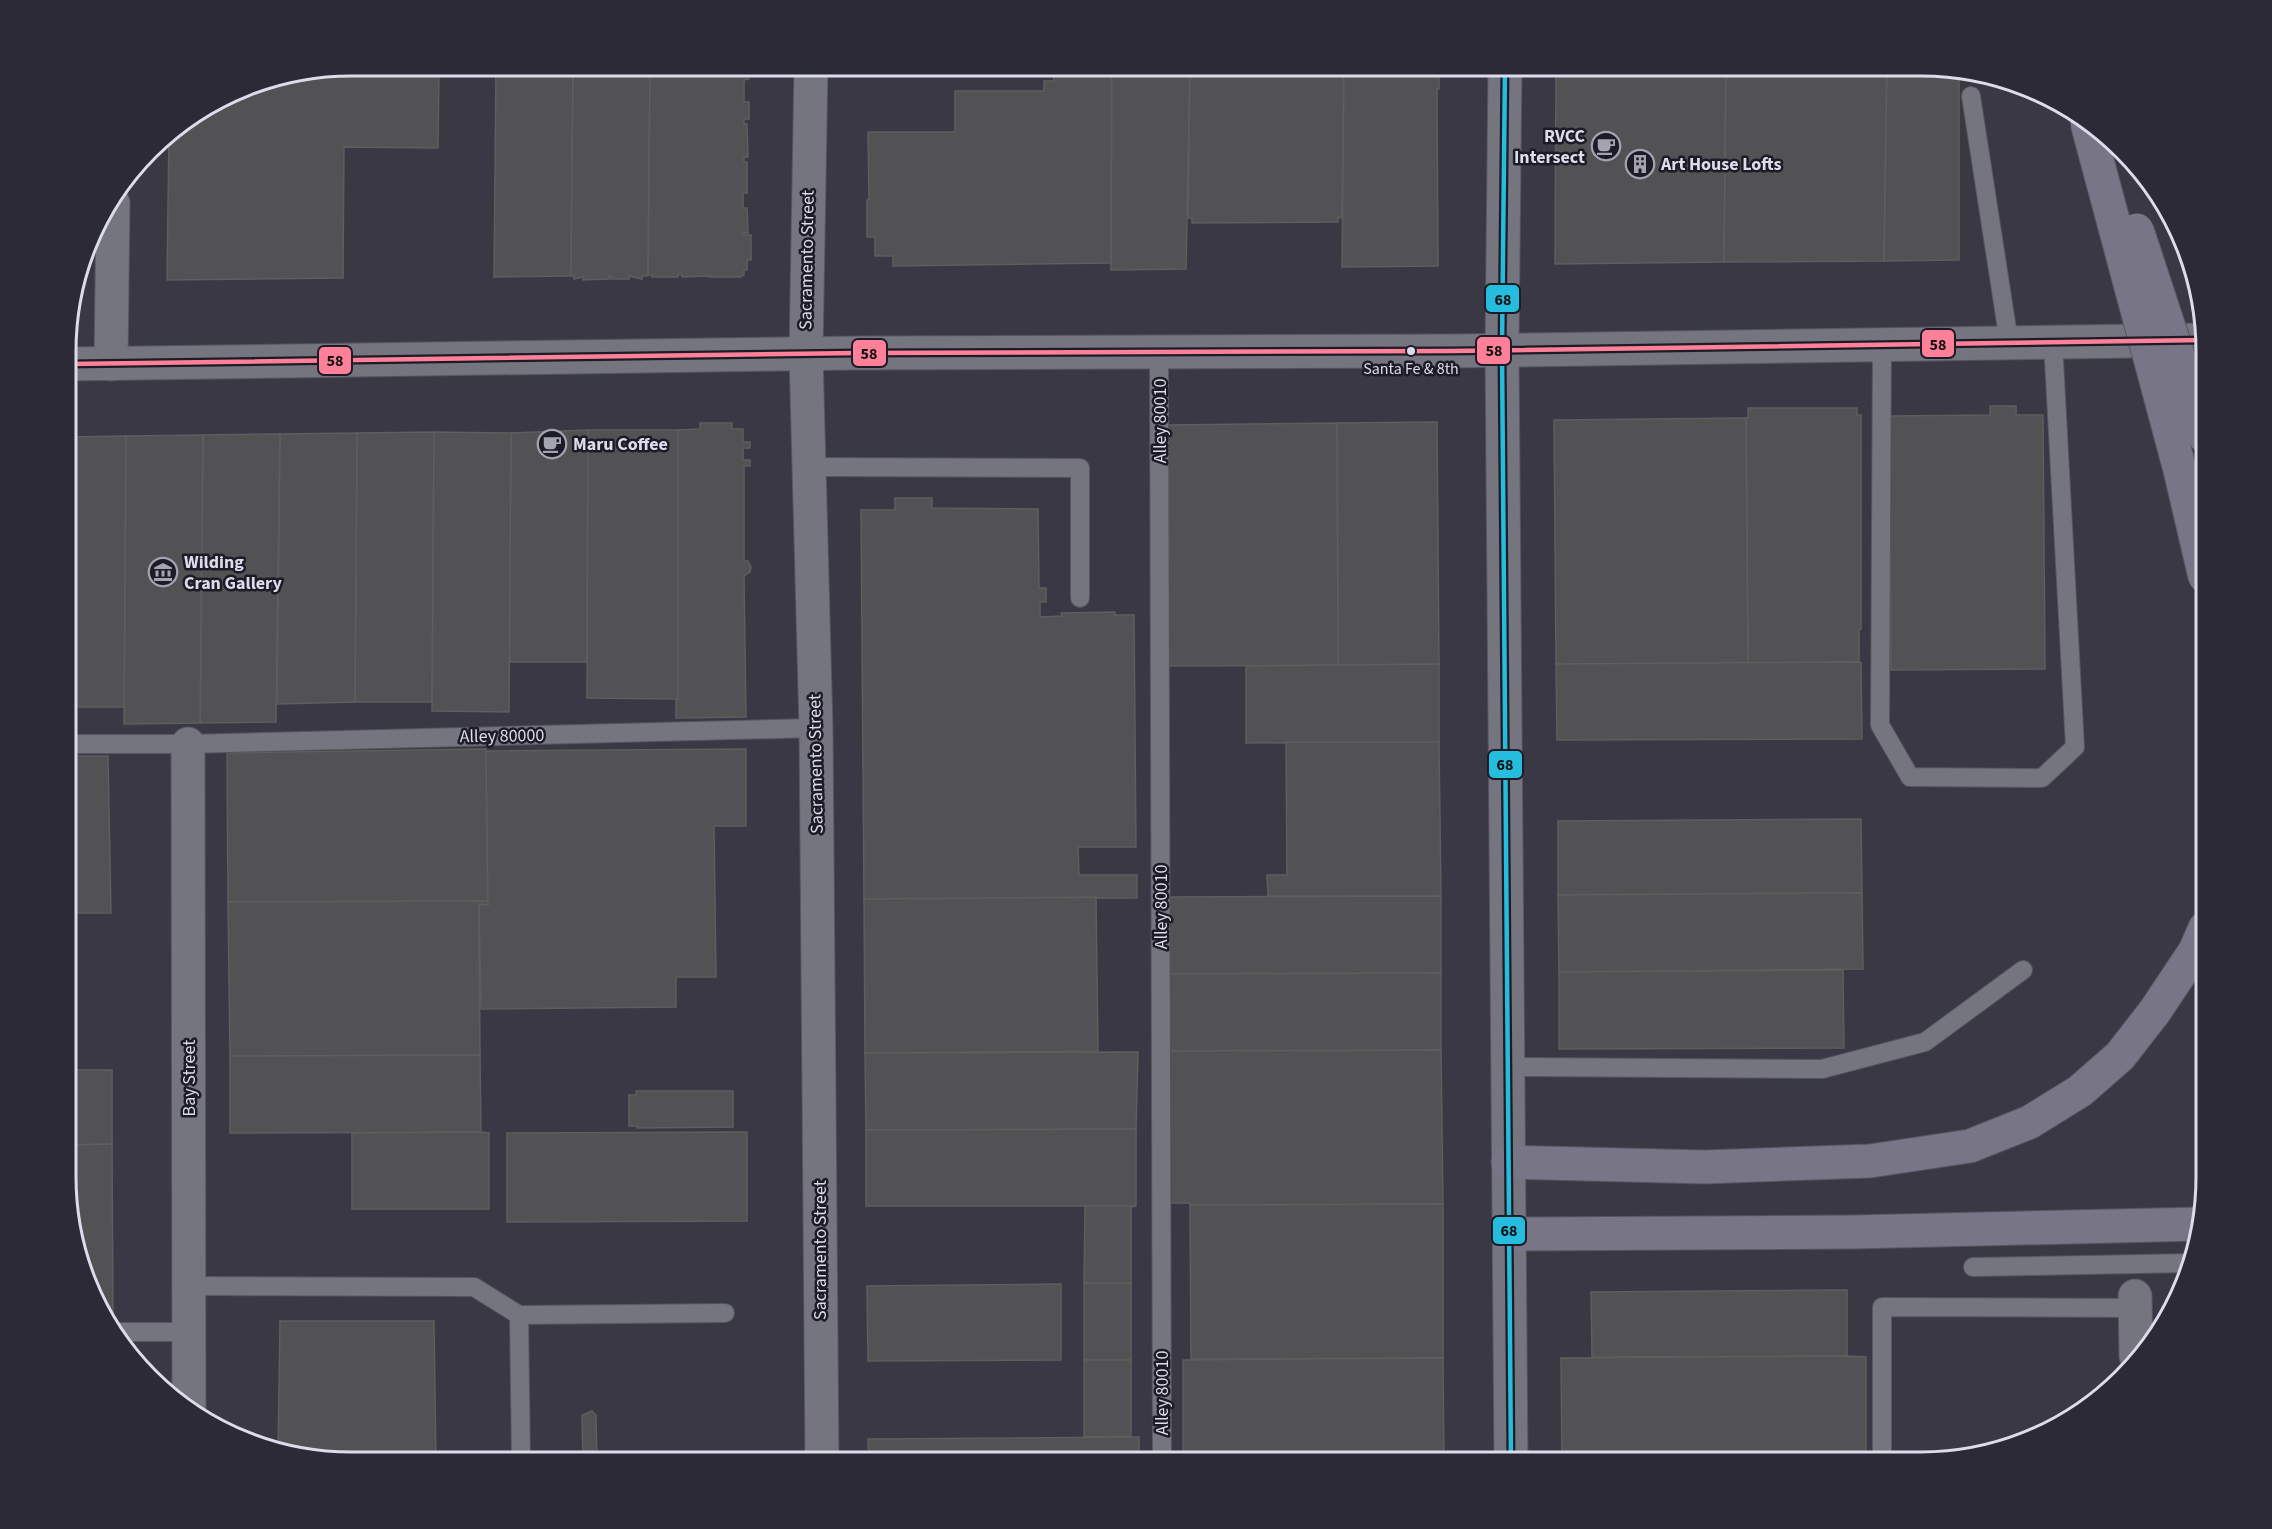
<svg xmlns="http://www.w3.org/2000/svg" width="2272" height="1529" font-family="'Source Sans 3',sans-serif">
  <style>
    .building { fill: #525153; stroke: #5e5e5e; stroke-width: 1.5 }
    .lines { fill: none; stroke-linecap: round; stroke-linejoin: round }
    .lane-casing { stroke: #565561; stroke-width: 20 }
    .street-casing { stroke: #565561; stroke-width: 35 }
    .secondary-casing { stroke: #565561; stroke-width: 35 }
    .highway-casing { stroke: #565561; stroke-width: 35 }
    .lane { stroke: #757580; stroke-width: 18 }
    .street { stroke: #757580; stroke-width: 33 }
    .secondary { stroke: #757580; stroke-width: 33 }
    .highway { stroke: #787686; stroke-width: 33 }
    .highway-bridge-casing { stroke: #565561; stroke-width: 35; stroke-linecap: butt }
    .highway-bridge { stroke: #787686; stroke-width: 33 }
    .bus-1-casing { stroke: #1c1b26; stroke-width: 9 }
    .bus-2-casing { stroke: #1c1b26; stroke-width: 9 }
    .bus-1 { stroke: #26bcdd; stroke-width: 4.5 }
    .bus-2 { stroke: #ff8098; stroke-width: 4.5 }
    .bus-dot { fill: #dddcec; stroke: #1c1b26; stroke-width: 2 }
    .labels { text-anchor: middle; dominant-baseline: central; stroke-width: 5; stroke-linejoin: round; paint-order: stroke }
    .bus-label { font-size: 16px; fill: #dddcec; stroke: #1c1b26 }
    .poi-label { font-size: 18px; font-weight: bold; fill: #dddcec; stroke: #1c1b26; text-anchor: start }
    .street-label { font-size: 18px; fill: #dddcec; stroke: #1c1b26 }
    .rim { fill: none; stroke: #dddcec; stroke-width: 3 }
    .line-badge { stroke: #1c1b26; stroke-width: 2 }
    .pale-badge-label { font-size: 16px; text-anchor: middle; font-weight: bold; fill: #111 }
  </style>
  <rect width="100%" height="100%" fill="#393844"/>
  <g class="building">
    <path d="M352,66H439L438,148L344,147L343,278L167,280L169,134L243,88Z"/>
    <path d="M496,66H573L571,276L494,277Z"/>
    <path d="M573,66H650L648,276H642V279L629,276V279H611V276H609V279L583,280V277L574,279V276H571Z"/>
    <path d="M650,66H748L749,79L744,80V102H749V119H744V124H747L748,157H744V162H747V193H743V208H747L748,233H742V235H751V260H747V270H744V275L740,277H710V275L709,276L682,277V275H678V277H652V275H648Z"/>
    <path d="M1053,66H1112L1111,263L893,266V256H875V237H867V200H869L868,132H955V91H1044V81H1054Z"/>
    <path d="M1112,66H1190L1186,269L1111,270Z"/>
    <path d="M1190,66H1344L1342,218L1338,217V222L1192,223V218H1188Z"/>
    <path d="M1344,66H1438L1439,68V89H1437L1438,266L1342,267Z"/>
    <path d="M1556,66H1726L1724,262L1555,264Z"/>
    <path d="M1726,66H1887L1884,261L1724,262Z"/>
    <path d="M1887,66H1921L1959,72V260L1884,261Z"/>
    <path d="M1990,406H2016V415H2043L2045,669L1891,670L1890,416L1990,415Z"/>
    <path d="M1748,408H1857V415H1861V629H1859V662L1748,663L1746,418H1748Z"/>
    <path d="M1746,418L1748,663L1556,664L1554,420Z"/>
    <path d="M1437,422L1439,664L1338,665L1337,423Z"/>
    <path d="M700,423H732V429H743V442H750V448H743V460H750V466H744V561H748L751,567L750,572L744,576L746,717L676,718L678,430L700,429Z"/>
    <path d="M1337,423L1338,665L1166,666L1164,425Z"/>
    <path d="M588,430L587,662H509L511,433Z"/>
    <path d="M588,430H678V699L587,698Z"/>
    <path d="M434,432L432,702H355L357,433Z"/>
    <path d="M434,432L511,433L509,712L432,711Z"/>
    <path d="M357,433L355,702L277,704L280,434Z"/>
    <path d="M280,434L276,722L200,723L203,435Z"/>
    <path d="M203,435L200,723L124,724L126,436Z"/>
    <path d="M126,436L124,707H68V437Z"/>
    <path d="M895,498H932V508L1038,509L1039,588H1046V602H1040V617L1062,616L1061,613L1115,612V615H1134L1136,847H1078L1079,875H1137V898L864,899L861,510H895Z"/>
    <path d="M1859,662L1861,663L1862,739L1557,740L1556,664Z"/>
    <path d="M1439,664V742L1246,743V666Z"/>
    <path d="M1286,742H1439L1441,896H1268L1267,875H1287Z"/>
    <path d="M486,749L488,901L228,902L227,753Z"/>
    <path d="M746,749V826H714L716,977H676V1007L481,1009L479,904L488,905L486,751Z"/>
    <path d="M68,756H108L111,913H68Z"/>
    <path d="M1861,819L1862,893L1558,895V821Z"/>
    <path d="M1862,893L1863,969L1559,972L1558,895Z"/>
    <path d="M1441,896V973L1168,974V897Z"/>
    <path d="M1096,897L1098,1051L865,1053L864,899Z"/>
    <path d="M488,901V905L479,904L480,1055L230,1056L228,902Z"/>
    <path d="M1843,970L1844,1048L1559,1049V972Z"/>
    <path d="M1441,973V1050L1169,1051L1168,974Z"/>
    <path d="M1441,1050L1443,1204L1190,1205V1203H1170L1169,1051Z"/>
    <path d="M1138,1052L1136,1129L866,1130L865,1053Z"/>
    <path d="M480,1055L481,1132L230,1133V1056Z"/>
    <path d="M68,1070H112V1144L68,1145Z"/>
    <path d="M636,1091H733V1127L637,1128V1126H629V1095H636Z"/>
    <path d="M1136,1129V1206H866V1130Z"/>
    <path d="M481,1132L489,1133V1209H352V1133Z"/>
    <path d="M747,1132V1221L507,1222V1133Z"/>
    <path d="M112,1144L113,1315H103L68,1214V1145Z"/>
    <path d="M1443,1204V1358L1191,1359L1190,1205Z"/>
    <path d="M1085,1206H1136L1131,1207V1283H1084Z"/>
    <rect x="1084" y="1283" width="47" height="77"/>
    <path d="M1061,1284V1360L868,1361L867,1286Z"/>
    <path d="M1847,1290V1356L1592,1357L1591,1292Z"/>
    <path d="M280,1321H434L436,1463H351L278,1451Z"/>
    <path d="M1847,1356L1866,1357V1462L1562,1463L1561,1358Z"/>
    <path d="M1443,1358L1444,1463H1183V1360Z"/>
    <path d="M1084,1360H1131V1436L1084,1437Z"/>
    <path d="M592,1411L596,1415L597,1463H583L582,1415Z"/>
    <path d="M1139,1437V1463H869L868,1439Z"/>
    <path d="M1898,1453H1971L1939,1462H1898Z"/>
  </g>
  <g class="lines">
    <g class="lane-casing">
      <g id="lane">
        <path d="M1971,96L2009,342"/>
        <path d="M1882,343L1880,725L1910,777L2042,778L2075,747L2053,342"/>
        <path d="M1159,352L1162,1463"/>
        <path d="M809,467L1080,468V598"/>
        <path d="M68,744H188L816,728"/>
        <path d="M1507,1067L1822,1069L1925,1042L2023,970"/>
        <path d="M1973,1267L2192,1263"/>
        <path d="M189,1286L474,1287L519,1315L521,1463"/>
        <path d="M519,1315L725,1313"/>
        <path d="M115,1332H189"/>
        <path d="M1882,1462V1307L2135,1308"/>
      </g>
    </g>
    <g class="street-casing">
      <g id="street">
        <path d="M811,66L806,354L816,728L822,1463"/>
        <path d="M1502,350L1505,66"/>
        <path d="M111,364L113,203"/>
        <path d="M188,744L189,1411"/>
        <path d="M2135,1296L2136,1356"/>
      </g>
    </g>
    <g class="secondary-casing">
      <g id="secondary">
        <path d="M1502,350L1511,1463"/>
        <path d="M68,364L858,353L1451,351L2205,340"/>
      </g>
    </g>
    <g class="highway-casing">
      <g id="highway">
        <path d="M1508,1162L1705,1167L1870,1161L1970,1146L2030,1122L2080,1091L2120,1056L2155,1011L2195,951L2205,928"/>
        <path d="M1509,1234L1853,1232L2200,1224"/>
      </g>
    </g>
    <use href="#lane" class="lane"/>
    <use href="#street" class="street"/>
    <use href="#secondary" class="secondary"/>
    <use href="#highway" class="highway"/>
    <g class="highway-bridge-casing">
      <g id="highway-bridge">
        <path d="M2087,123L2180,470L2205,577"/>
        <path d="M2137,230L2205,437"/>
      </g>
    </g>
    <use href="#highway-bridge" class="highway-bridge"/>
    <g class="bus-1-casing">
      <path id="bus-1" d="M1505,66L1502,350L1511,1463"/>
    </g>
    <g class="bus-2-casing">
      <path id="bus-2" d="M68,364L858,353L1451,351L2205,340"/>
    </g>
    <use href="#bus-1" class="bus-1"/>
    <use href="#bus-2" class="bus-2"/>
  </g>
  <defs>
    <g id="cafe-ring" transform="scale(1.5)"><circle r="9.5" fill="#1c1b26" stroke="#a4a3b1" stroke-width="1.5"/><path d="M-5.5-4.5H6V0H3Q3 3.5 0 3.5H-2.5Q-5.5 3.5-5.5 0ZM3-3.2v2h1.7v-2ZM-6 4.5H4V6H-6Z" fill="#a4a3b1"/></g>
    <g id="building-ring" transform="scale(1.5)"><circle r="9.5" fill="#1c1b26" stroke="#a4a3b1" stroke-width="1.5"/><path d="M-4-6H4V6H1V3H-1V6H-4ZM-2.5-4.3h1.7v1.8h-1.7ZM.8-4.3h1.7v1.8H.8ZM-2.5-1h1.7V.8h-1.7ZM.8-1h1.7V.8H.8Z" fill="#a4a3b1"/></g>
    <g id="museum-ring" transform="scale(1.5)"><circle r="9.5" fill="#1c1b26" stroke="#a4a3b1" stroke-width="1.5"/><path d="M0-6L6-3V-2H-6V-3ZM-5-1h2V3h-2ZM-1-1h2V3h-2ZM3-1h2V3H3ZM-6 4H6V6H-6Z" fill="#a4a3b1"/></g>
  </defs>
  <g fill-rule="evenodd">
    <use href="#cafe-ring" x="1606" y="146"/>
    <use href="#building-ring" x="1640" y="164"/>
    <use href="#cafe-ring" x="552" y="444"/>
    <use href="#museum-ring" x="163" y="572"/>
  </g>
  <circle class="bus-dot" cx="1411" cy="351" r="5"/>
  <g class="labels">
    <g class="bus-label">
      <text x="1411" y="369">Santa Fe &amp; 8th</text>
    </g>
    <g class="poi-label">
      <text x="1585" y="136" text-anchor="end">RVCC<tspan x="1585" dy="21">Intersect</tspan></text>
      <text x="1661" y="164">Art House Lofts</text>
      <text x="573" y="444">Maru Coffee</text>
      <text x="184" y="562">Wilding<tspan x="184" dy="21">Cran Gallery</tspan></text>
    </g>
    <g class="street-label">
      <text transform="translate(807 260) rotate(-89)">Sacramento Street</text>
      <text transform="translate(1160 421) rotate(-90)">Alley 80010</text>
      <text transform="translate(502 736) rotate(-1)">Alley 80000</text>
      <text transform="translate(816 764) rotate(-91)">Sacramento Street</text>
      <text transform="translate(1161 907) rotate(-90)">Alley 80010</text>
      <text transform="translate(189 1078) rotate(-90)">Bay Street</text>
      <text transform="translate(820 1250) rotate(-90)">Sacramento Street</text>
      <text transform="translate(1162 1393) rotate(-90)">Alley 80010</text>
    </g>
  </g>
  <path d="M0 0H2272V1529H0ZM351 76H1921A275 275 0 0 1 2196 351V1177A275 275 0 0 1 1921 1452H351A275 275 0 0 1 76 1177V351A275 275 0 0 1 351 76Z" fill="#2b2a36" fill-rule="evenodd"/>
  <path class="rim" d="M351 76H1921A275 275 0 0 1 2196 351V1177A275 275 0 0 1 1921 1452H351A275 275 0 0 1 76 1177V351A275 275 0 0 1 351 76Z"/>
  <g class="line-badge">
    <rect x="1485" y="284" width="35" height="29" rx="6" fill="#26bcdd"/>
    <rect x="1921" y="329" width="34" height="29" rx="6" fill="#ff8098"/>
    <rect x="1476" y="336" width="35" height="29" rx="6" fill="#ff8098"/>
    <rect x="852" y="339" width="35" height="28" rx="6" fill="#ff8098"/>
    <rect x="318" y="346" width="34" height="29" rx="6" fill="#ff8098"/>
    <rect x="1488" y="750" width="35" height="29" rx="6" fill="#26bcdd"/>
    <rect x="1492" y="1216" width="34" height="29" rx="6" fill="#26bcdd"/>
  </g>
  <g class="pale-badge-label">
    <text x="1503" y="305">68</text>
    <text x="1938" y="350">58</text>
    <text x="1494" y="356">58</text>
    <text x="869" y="359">58</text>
    <text x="335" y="366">58</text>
    <text x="1505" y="770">68</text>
    <text x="1509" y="1236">68</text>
  </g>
</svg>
